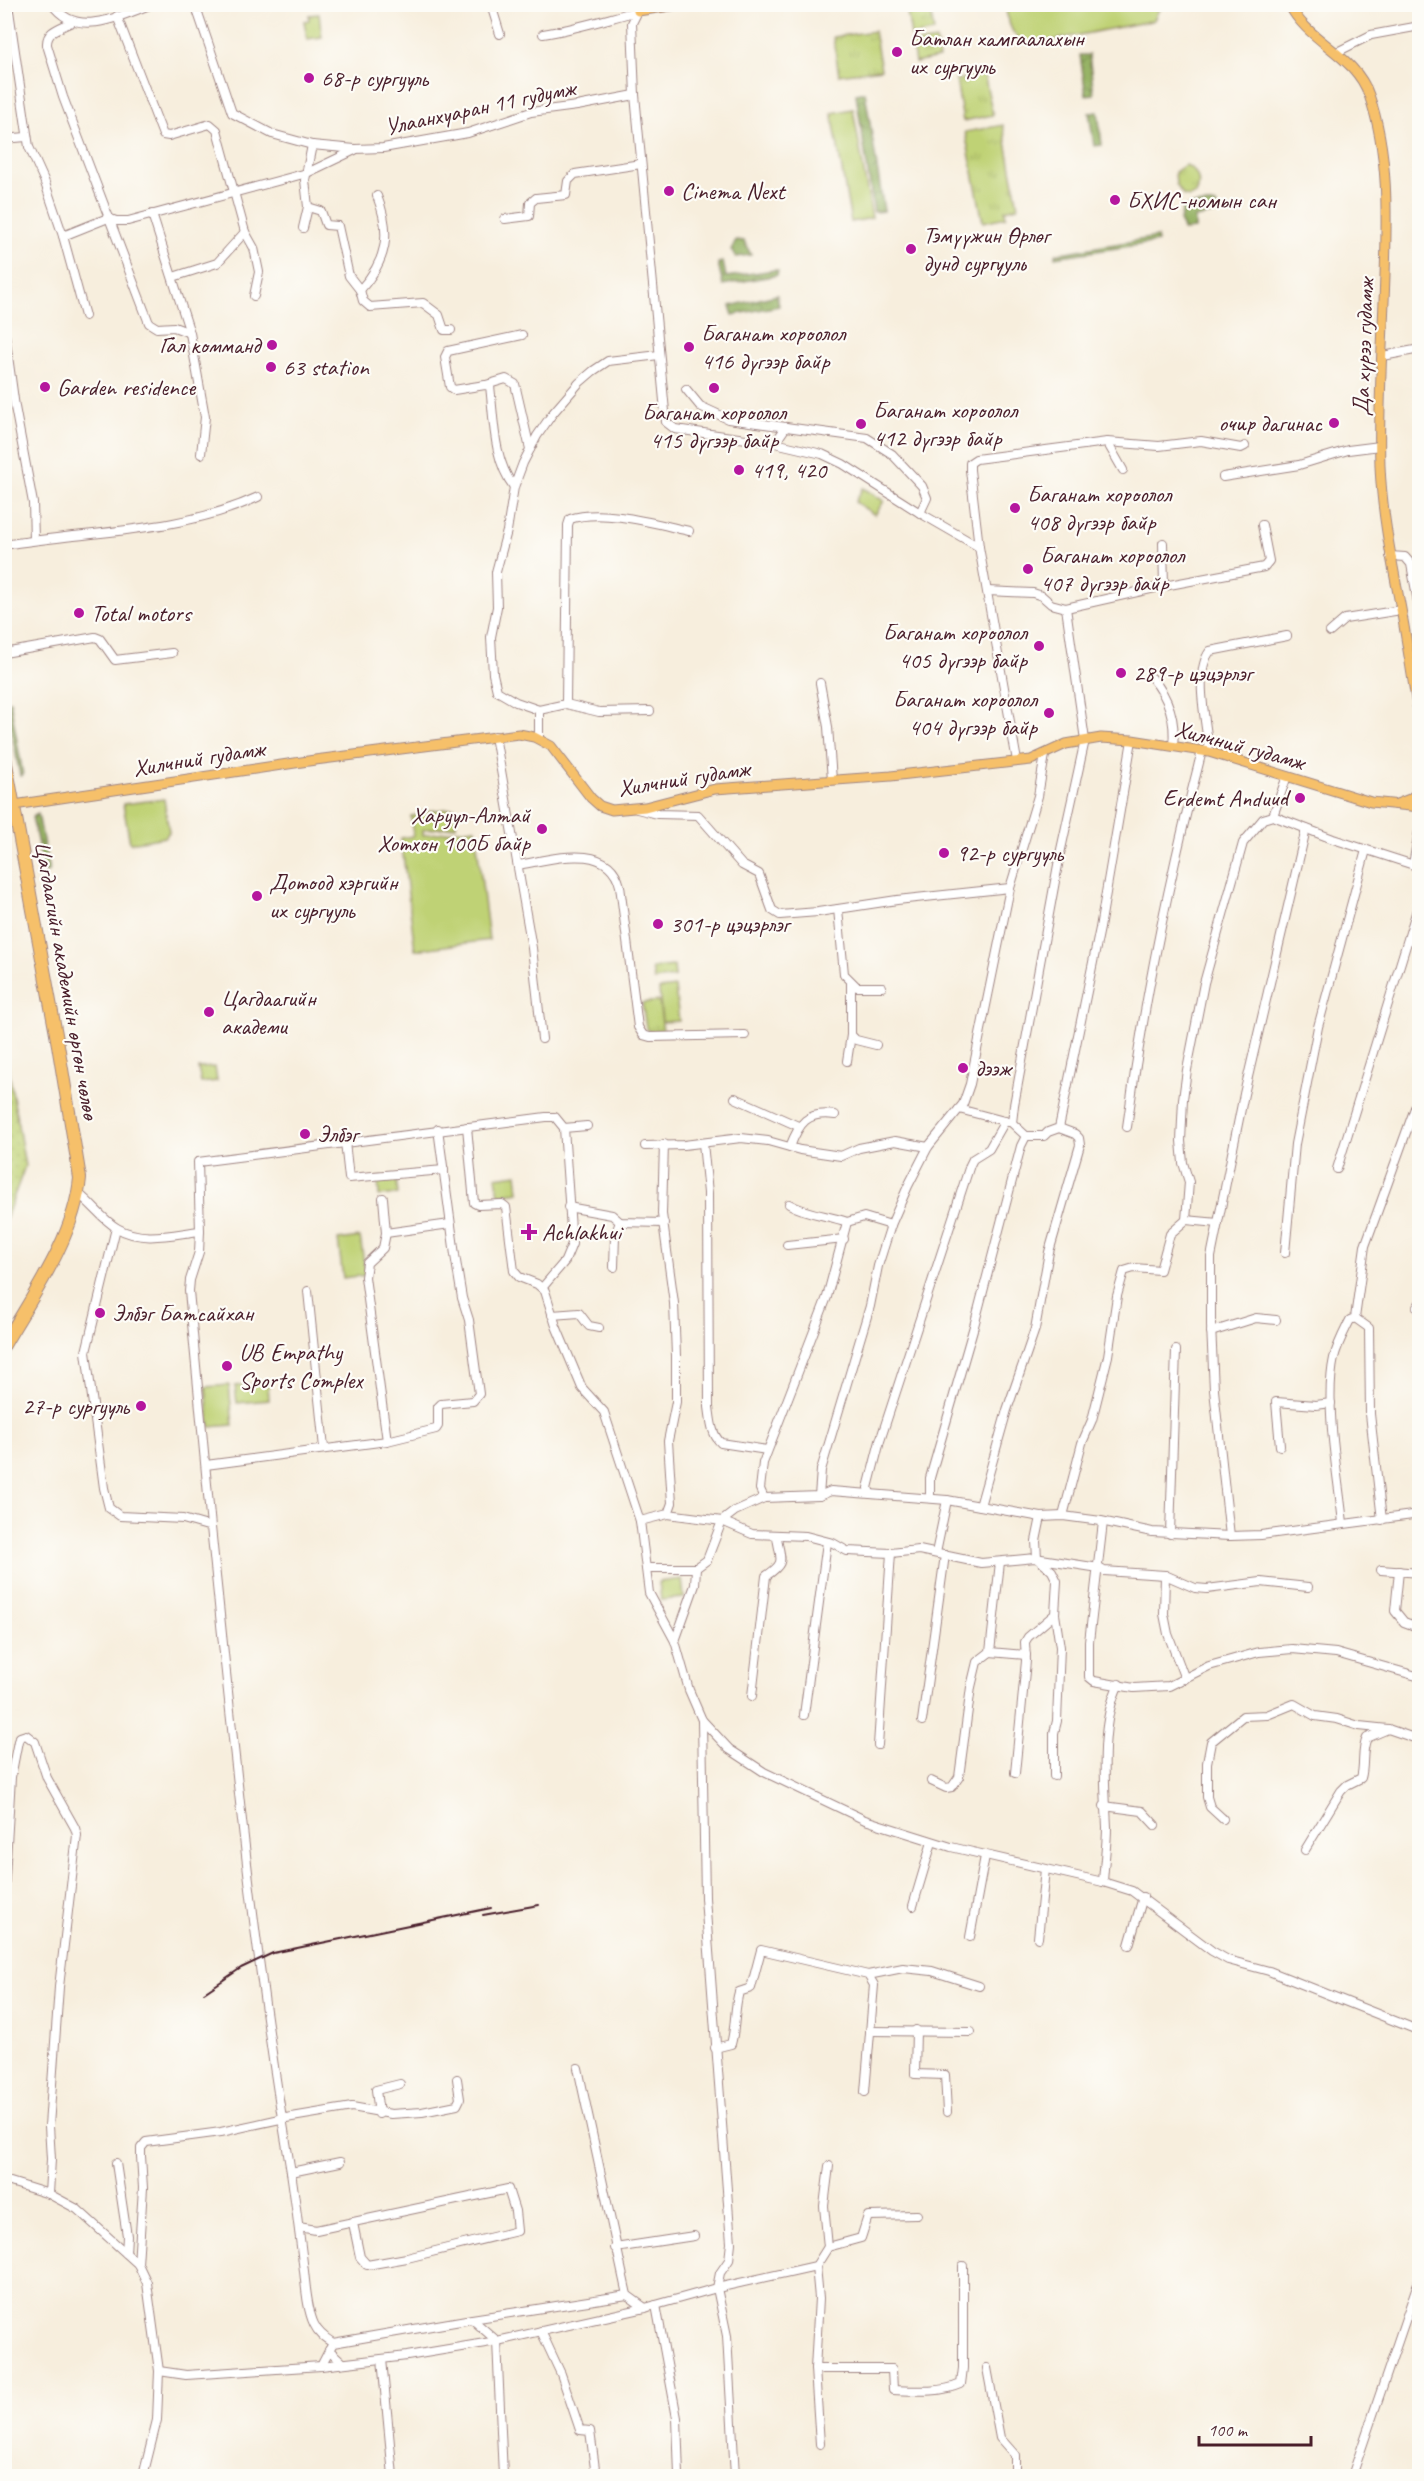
<svg xmlns="http://www.w3.org/2000/svg" width="1424" height="2481" font-family="Caveat,sans-serif">
  <style>
    .grass { fill: #bfd275; stroke: #847850; stroke-width: 1.5 }
    .forest { fill: url(#forest-crowns); stroke: #706a48; stroke-width: 1.5 }
    .park { fill: url(#park-tufts); stroke: #847850; stroke-width: 1.5 }
    .garden { fill: url(#garden-dots); stroke: #847850; stroke-width: 1.5 }
    .lines { fill: none; stroke-linecap: round; stroke-linejoin: round }
    .minor-casing { stroke: #a08684; stroke-width: 10 }
    .major-casing { stroke: #a08684; stroke-width: 11 }
    .highway-casing { stroke: #a08684; stroke-width: 14 }
    .minor { stroke: #fff; stroke-width: 8 }
    .major { stroke: #f6c06b; stroke-width: 9 }
    .highway { stroke: #f6c06b; stroke-width: 12 }
    .rail { stroke: #4a1f2b; stroke-width: 2 }
    .poi-dot { fill: #b5179e; stroke: #fdfcf7; stroke-width: 2 }
    .labels { text-anchor: middle; dominant-baseline: central; stroke-width: 4.5; stroke-linejoin: round; paint-order: stroke }
    .poi-label { font-size: 24px; fill: #4a1f2b; stroke: #fdfcf7; text-anchor: start }
    .street-label { font-size: 24px; fill: #4a1f2b; stroke: #fdfcf7 }
  </style>
  <defs>
    <pattern id="forest-crowns" width="20" height="18" patternUnits="userSpaceOnUse" patternTransform="scale(1.5)"><rect width="20" height="18" fill="#97b466"/><path d="M2 6a3 3 0 1 1 6 0M12 15a3 3 0 1 1 6 0" fill="none" stroke="#7d9254"/></pattern>
    <pattern id="park-tufts" width="24" height="20" patternUnits="userSpaceOnUse" patternTransform="scale(1.5)"><rect width="24" height="20" fill="#bfd275"/><path d="M3 7l-1-3M5 7V3M7 7l1-3M15 17l-1-3M17 17v-4M19 17l1-3" fill="none" stroke="#a6b465"/></pattern>
    <pattern id="garden-dots" width="8" height="8" patternUnits="userSpaceOnUse" patternTransform="scale(1.5)"><rect width="8" height="8" fill="#bfd275"/><path d="M2 2h.1M6 6h.1" fill="none" stroke="#a6b465" stroke-width="1.8" stroke-linecap="round"/></pattern>
  </defs>
  <rect width="100%" height="100%" fill="#fdfcf7"/>
  <filter id="ink" filterUnits="userSpaceOnUse"><feTurbulence type="fractalNoise" baseFrequency=".0167" numOctaves="2"/><feDisplacementMap in="SourceGraphic" scale="12" xChannelSelector="R" yChannelSelector="G"/><feConvolveMatrix kernelMatrix="1 2 1 2 8 2 1 2 1" color-interpolation-filters="sRGB"/></filter>
  <filter id="wash" filterUnits="userSpaceOnUse"><feTurbulence type="fractalNoise" baseFrequency=".008" numOctaves="4" result="noise"/><feDisplacementMap in="SourceGraphic" scale="24" xChannelSelector="R" yChannelSelector="G"/><feGaussianBlur stdDeviation="1.35" result="paint"/><feColorMatrix in="noise" values="0 0 0 0 0 0 0 0 0 0 0 0 0 0 0 0 0 1.4 0 .05"/><feComposite in="paint" operator="in"/></filter>
  <g filter="url(#wash)">
    <rect width="100%" height="100%" fill="#f7eedd"/>
    <g class="grass">
      <path d="M1005,5V4L1161,5L1154,20L1151,21L1033,44C1012,43 1008,22 1005,5Z"/>
      <path d="M319,14L322,37L307,39L304,21L309,20V15Z"/>
      <path d="M853,109L872,218L851,222L832,113Z"/>
      <path d="M863,488L884,501L875,515L855,502Z"/>
      <path d="M164,799L169,832L165,837L130,843L123,804Z"/>
      <path d="M454,808L456,826L423,830V835L475,828L489,940L415,950L401,838L413,836L411,816L421,815V812Z"/>
      <path d="M675,987L679,1021L662,1022L659,989Z"/>
      <path d="M215,1067L217,1081L201,1083L198,1068Z"/>
      <path d="M517,1174L519,1192L499,1195L496,1177Z"/>
      <path d="M396,1177L398,1194L379,1196L378,1178Z"/>
      <path d="M360,1237L366,1275L343,1278L338,1240Z"/>
      <path d="M268,1383L269,1400L237,1403L235,1386Z"/>
      <path d="M229,1385L233,1425L210,1427L206,1387Z"/>
      <path d="M682,1579L684,1598L661,1600L659,1582Z"/>
    </g>
    <g class="forest">
      <path d="M1080,55H1089L1094,94L1086,95Z"/>
      <path d="M865,92L884,211L874,212L856,94Z"/>
      <path d="M1098,112L1102,145L1094,146L1089,113Z"/>
      <path d="M1210,204L1216,205L1219,213L1195,218V229L1183,230L1180,220L1183,209L1191,205Z"/>
      <path d="M1157,237L1158,242L1055,257V254Z"/>
      <path d="M736,240L744,241L751,255L736,257L731,250Z"/>
      <path d="M723,262L726,277L775,270L778,271L777,275L723,285L718,263Z"/>
      <path d="M777,295L779,306L733,315L730,306Z"/>
      <path d="M6,701H10L23,775L20,776Z"/>
      <path d="M38,814L49,871L44,873L32,817Z"/>
    </g>
    <g class="park">
      <path d="M930,7L934,32L911,36L907,11Z"/>
      <path d="M874,31L881,69L839,75L833,37Z"/>
      <path d="M936,40L939,58L915,63L912,44Z"/>
      <path d="M984,74L993,115L963,121L956,80Z"/>
      <path d="M1003,125L1018,207L1005,210L1006,217L983,222L965,132Z"/>
      <path d="M1185,165C1197,169 1202,182 1196,194L1189,197L1183,195L1176,184L1175,172Z"/>
      <path d="M674,966L675,977L654,980L652,968Z"/>
      <path d="M659,1001L663,1031L650,1032L646,1028L642,1003Z"/>
    </g>
    <path class="garden" d="M5,1049L25,1166L5,1221H4Z"/>
  </g>
  <g filter="url(#ink)">
    <g class="lines">
      <g class="minor-casing">
        <g id="minor">
          <path d="M8,4L29,147L44,180L63,236L85,316"/>
          <path d="M52,4C77,40 120,15 153,4"/>
          <path d="M195,4L232,113L272,134L312,145L355,149L383,148L468,133L531,112L577,106L635,95"/>
          <path d="M638,11L632,23L635,95L666,422L675,429L775,443L822,454L843,464L920,513L979,547L1017,761"/>
          <path d="M117,16L163,135L169,136L210,124L217,130L245,232L254,248L259,272L254,296"/>
          <path d="M72,22C60,28 46,31 47,45L63,97L149,323L157,328L174,327L190,333"/>
          <path d="M500,34L492,8L505,4"/>
          <path d="M543,34C575,29 606,19 638,11"/>
          <path d="M1337,52L1371,35L1420,26"/>
          <path d="M4,139L26,137"/>
          <path d="M308,207L321,211L326,225L338,226L349,276L360,290L363,301L370,307L423,303L439,315L444,330H451"/>
          <path d="M152,214L190,333L205,417L201,454"/>
          <path d="M505,219L529,216L530,203L536,198L566,195L568,181L575,174L641,164"/>
          <path d="M303,228L308,207L305,180L312,145"/>
          <path d="M63,236L108,218L116,221H128L307,173L355,150"/>
          <path d="M173,277L217,263L245,232"/>
          <path d="M360,290C387,260 392,234 377,196"/>
          <path d="M4,327L15,407L33,503L34,540"/>
          <path d="M1383,356L1420,349"/>
          <path d="M486,385L506,379L515,384L530,449"/>
          <path d="M686,389L700,406L728,419L867,438L892,454L922,486L927,498L920,513"/>
          <path d="M1107,442L1159,446L1201,441L1241,448L1245,446"/>
          <path d="M775,443L786,427"/>
          <path d="M1223,477L1299,465L1348,450L1380,446"/>
          <path d="M514,487C493,460 494,419 490,386L485,385L454,390L450,387L445,357L448,351L522,335"/>
          <path d="M4,545C87,531 181,533 258,497"/>
          <path d="M979,547L970,470V463L976,459L1107,442L1123,470"/>
          <path d="M1390,556L1405,557L1411,564L1420,613"/>
          <path d="M1164,586L1264,567L1269,561L1262,525"/>
          <path d="M987,591L1033,593L1042,596L1051,604L1066,608"/>
          <path d="M1330,632L1345,619L1401,610"/>
          <path d="M4,653L95,637L100,639L115,660L172,653"/>
          <path d="M1152,678C1169,698 1176,720 1173,746"/>
          <path d="M820,683L828,727L832,780"/>
          <path d="M566,704L568,525L570,519C602,508 657,524 689,531"/>
          <path d="M539,710L566,704L599,712L650,711"/>
          <path d="M495,736L532,948L542,1039"/>
          <path d="M539,739V710L516,702L497,691L493,674L491,637L497,607L496,572L507,531L514,487L523,463L537,436L553,413L579,383L593,371L608,361L659,355"/>
          <path d="M1209,752C1207,724 1193,673 1210,651L1287,636"/>
          <path d="M637,809L657,814L698,815L742,865L759,874L772,910L780,915L818,912L897,900L1010,888"/>
          <path d="M1273,816L1287,776"/>
          <path d="M518,865C550,860 609,840 620,886L638,1027L643,1035L650,1037L745,1035"/>
          <path d="M1413,865L1420,825"/>
          <path d="M838,909L844,974L857,987H882"/>
          <path d="M851,982V1035L856,1040L876,1045"/>
          <path d="M847,1061L851,1035"/>
          <path d="M735,1098L798,1126"/>
          <path d="M959,1109L1008,1122"/>
          <path d="M467,1127L474,1203L478,1205L502,1204L506,1207L514,1271L519,1277L537,1284L545,1291L556,1326L582,1388L604,1412L640,1521L649,1593L675,1641L689,1690L702,1720L729,1749L764,1772L865,1820L951,1847L1103,1882L1132,1891L1212,1951L1228,1960L1269,1971L1420,2031"/>
          <path d="M1127,1127C1144,1000 1170,874 1202,751"/>
          <path d="M1026,1136L1012,1123L1014,1105L1060,854L1085,740L1066,608L1164,586L1163,543"/>
          <path d="M345,1142L349,1178L444,1170"/>
          <path d="M703,1143L708,1193L709,1407C711,1420 711,1434 721,1443L767,1450"/>
          <path d="M645,1146L684,1145L741,1138L768,1141L800,1150L841,1156L859,1148L895,1141L928,1147"/>
          <path d="M790,1147C799,1123 807,1111 835,1115"/>
          <path d="M1337,1169L1420,900"/>
          <path d="M79,1194C92,1204 103,1220 117,1228C142,1243 173,1234 200,1231L198,1162L546,1117H555L564,1128"/>
          <path d="M383,1198L386,1233L383,1248L367,1263L365,1277L387,1441"/>
          <path d="M789,1204C808,1215 828,1215 847,1222"/>
          <path d="M568,1207L612,1215L620,1222L664,1223"/>
          <path d="M1186,1220L1218,1223"/>
          <path d="M116,1228L86,1352L104,1488L109,1508L120,1516L183,1519L211,1527C233,1742 254,1958 291,2172C296,2205 300,2238 304,2271C306,2288 307,2309 314,2324C318,2333 325,2338 333,2343L472,2319L497,2341L503,2476"/>
          <path d="M200,1231L199,1252L190,1280L189,1291L211,1527"/>
          <path d="M386,1233L450,1224"/>
          <path d="M787,1245L844,1239"/>
          <path d="M1285,1253L1295,1144L1318,1027L1366,850"/>
          <path d="M614,1267L615,1235L620,1222"/>
          <path d="M542,1288L565,1261L572,1244L564,1128L587,1126"/>
          <path d="M308,1291L324,1448"/>
          <path d="M1417,1307L1420,1303"/>
          <path d="M552,1315L579,1313L589,1326L599,1328"/>
          <path d="M1355,1318L1369,1328L1370,1414L1382,1520"/>
          <path d="M1211,1332L1256,1318L1276,1320"/>
          <path d="M1280,1446L1276,1402L1316,1405L1331,1403"/>
          <path d="M206,1465L387,1441L436,1429L438,1426V1407L441,1404L473,1401L479,1394L469,1320L462,1298L455,1255L438,1129"/>
          <path d="M870,1493L868,1488L880,1441L970,1165L973,1159L989,1149L1005,1121"/>
          <path d="M819,1496L821,1470L870,1306L878,1266L891,1225L908,1186L928,1147L963,1104L970,1084L1010,888L1038,796L1045,755"/>
          <path d="M764,1498L760,1489L763,1463L827,1297L847,1222L864,1217L891,1225"/>
          <path d="M930,1498V1478L974,1326L1021,1146L1026,1136H1044L1048,1132L1059,1128L1100,928L1132,740"/>
          <path d="M980,1506L1007,1410L1035,1329L1049,1252L1080,1145L1079,1138L1075,1134L1059,1128"/>
          <path d="M668,1514L722,1521L752,1534L806,1536L833,1543L847,1551L891,1553L919,1550L981,1563L1035,1558L1099,1568L1104,1571L1165,1575L1195,1588L1207,1589L1261,1582L1308,1587"/>
          <path d="M1063,1516L1082,1443L1092,1420L1108,1356L1117,1296L1124,1271L1134,1268L1160,1270L1170,1234L1186,1220L1189,1182L1183,1163L1181,1141L1183,1099L1187,1070L1204,983L1243,843L1263,819L1273,816L1333,839L1420,867"/>
          <path d="M1041,1517L1036,1541L1037,1558L1052,1571L1057,1581L1055,1614L1060,1647L1057,1721L1054,1733V1776"/>
          <path d="M640,1521L668,1514L672,1503L668,1441L676,1402V1356L674,1303L662,1214L664,1144"/>
          <path d="M1103,1522L1089,1642V1677L1094,1681L1134,1688L1169,1686L1209,1666L1259,1652L1292,1649L1336,1653L1420,1677"/>
          <path d="M1343,1523C1338,1475 1324,1403 1334,1358C1337,1345 1344,1332 1350,1320L1355,1318L1365,1246L1420,1094"/>
          <path d="M1170,1534L1176,1350"/>
          <path d="M1230,1536L1214,1390L1211,1326V1257L1244,1094L1306,829"/>
          <path d="M936,1553L947,1500"/>
          <path d="M646,1568H696L707,1560L722,1521L735,1511L764,1498L819,1496L831,1491L947,1500L1041,1517L1063,1516L1101,1521L1152,1532L1230,1536L1261,1535L1420,1514"/>
          <path d="M1381,1570L1420,1573"/>
          <path d="M1399,1571L1395,1611L1404,1622L1420,1628"/>
          <path d="M1165,1575L1164,1614L1168,1634L1185,1679"/>
          <path d="M675,1641L695,1585L696,1568"/>
          <path d="M990,1652L1026,1655"/>
          <path d="M752,1696L766,1576C787,1562 780,1560 777,1537"/>
          <path d="M804,1715L827,1542"/>
          <path d="M702,1720L705,1898L731,2243L729,2260L720,2273L717,2288L727,2336L735,2476"/>
          <path d="M922,1721L945,1555"/>
          <path d="M878,1745L891,1553"/>
          <path d="M1015,1773L1026,1661L1025,1642L1028,1637L1055,1614"/>
          <path d="M931,1781L946,1788L952,1787L959,1777L971,1687L977,1662L990,1652L1000,1562"/>
          <path d="M1104,1806L1142,1811L1155,1825"/>
          <path d="M1223,1819L1210,1807L1207,1797V1763L1211,1742L1243,1716L1267,1715L1294,1704L1315,1716L1337,1719L1359,1726L1388,1729"/>
          <path d="M1305,1850L1341,1791L1347,1785L1361,1778C1365,1764 1361,1750 1367,1738L1388,1729L1420,1740"/>
          <path d="M1103,1882C1104,1864 1107,1845 1107,1827C1105,1784 1099,1724 1119,1684"/>
          <path d="M4,1894L11,1777L18,1741L20,1737L26,1735L35,1742L47,1778L75,1828L77,1835L59,1987L49,2126L51,2159L49,2194"/>
          <path d="M913,1906L932,1842"/>
          <path d="M970,1937L985,1856"/>
          <path d="M1038,1938L1045,1869"/>
          <path d="M1129,1945L1143,1897"/>
          <path d="M868,1975L903,1968L932,1971L979,1986"/>
          <path d="M916,2030L915,2074L945,2075L947,2112"/>
          <path d="M870,2031L971,2032"/>
          <path d="M715,2048L731,2044C736,2027 734,2009 739,1992L751,1988L761,1950L868,1975L874,1985L865,2092"/>
          <path d="M578,2068L627,2295L645,2308"/>
          <path d="M379,2114L376,2090L400,2084"/>
          <path d="M116,2163L127,2236L126,2253"/>
          <path d="M291,2172L340,2162"/>
          <path d="M4,2180L49,2194L77,2209L138,2264L147,2283L159,2371L157,2420L143,2476"/>
          <path d="M299,2227L316,2230L508,2189L515,2211L517,2231L407,2258L367,2265L360,2257L353,2223"/>
          <path d="M828,2247L824,2206L829,2166"/>
          <path d="M615,2248L694,2236"/>
          <path d="M138,2264L143,2188L141,2156V2148L146,2142L221,2132L280,2119L352,2107L391,2114L422,2112L457,2105L460,2099L457,2079"/>
          <path d="M816,2266L819,2298L815,2369L820,2444"/>
          <path d="M656,2305L677,2418L679,2476"/>
          <path d="M472,2319L627,2295"/>
          <path d="M541,2331L561,2374L580,2430L590,2431L596,2476"/>
          <path d="M329,2350L343,2363"/>
          <path d="M382,2359L393,2476"/>
          <path d="M321,2366L333,2343"/>
          <path d="M987,2368L1000,2438L1015,2455V2476"/>
          <path d="M815,2369H892L893,2390C915,2391 941,2393 961,2384L963,2368V2266"/>
          <path d="M159,2371L186,2375L321,2366L407,2356L497,2341L645,2308L717,2288L816,2266L828,2247L861,2238L868,2216L917,2215"/>
          <path d="M1352,2476L1420,2277"/>
        </g>
      </g>
      <g class="major-casing">
        <g id="major">
          <path d="M637,4L638,11L684,4"/>
          <path d="M1289,4C1307,42 1355,54 1369,95C1389,152 1387,216 1385,275C1383,338 1378,402 1380,466C1382,514 1392,562 1401,609C1408,647 1413,684 1420,722"/>
          <path d="M1397,804L1410,799L1420,790"/>
          <path d="M14,805L315,760L519,734L534,737L551,746L591,798L600,806L612,810L645,807L715,789L891,776L1031,760L1066,744L1101,738L1132,740L1209,752L1371,802L1420,807"/>
        </g>
      </g>
      <g class="highway-casing">
        <path id="highway" d="M4,753L58,1045L80,1178C75,1236 33,1295 4,1345"/>
      </g>
      <use href="#minor" class="minor"/>
      <use href="#major" class="major"/>
      <use href="#highway" class="highway"/>
      <g class="rail">
        <path d="M483,1915L539,1905"/>
        <path d="M204,1993L241,1968L273,1953L491,1908"/>
      </g>
    </g>
  </g>
  <g class="poi-dot">
    <circle cx="897" cy="52" r="6"/>
    <circle cx="309" cy="78" r="6"/>
    <circle cx="669" cy="191" r="6"/>
    <circle cx="1115" cy="200" r="6"/>
    <circle cx="911" cy="249" r="6"/>
    <circle cx="272" cy="345" r="6"/>
    <circle cx="689" cy="347" r="6"/>
    <circle cx="271" cy="367" r="6"/>
    <circle cx="45" cy="387" r="6"/>
    <circle cx="714" cy="388" r="6"/>
    <circle cx="1334" cy="423" r="6"/>
    <circle cx="861" cy="424" r="6"/>
    <circle cx="739" cy="470" r="6"/>
    <circle cx="1015" cy="508" r="6"/>
    <circle cx="1028" cy="569" r="6"/>
    <circle cx="79" cy="613" r="6"/>
    <circle cx="1039" cy="646" r="6"/>
    <circle cx="1121" cy="673" r="6"/>
    <circle cx="1049" cy="713" r="6"/>
    <circle cx="1300" cy="798" r="6"/>
    <circle cx="542" cy="829" r="6"/>
    <circle cx="944" cy="853" r="6"/>
    <circle cx="257" cy="896" r="6"/>
    <circle cx="658" cy="924" r="6"/>
    <circle cx="209" cy="1012" r="6"/>
    <circle cx="963" cy="1068" r="6"/>
    <circle cx="305" cy="1134" r="6"/>
    <path d="M526 1223h6v6h6v6h-6v6h-6v-6h-6v-6h6z"/>
    <circle cx="100" cy="1313" r="6"/>
    <circle cx="227" cy="1366" r="6"/>
    <circle cx="141" cy="1406" r="6"/>
  </g>
  <g class="labels">
    <g class="poi-label">
      <text x="909" y="38">Батлан хамгаалахын<tspan x="909" dy="28">их сургууль</tspan></text>
      <text x="321" y="78">68-р сургууль</text>
      <text x="681" y="191">Cinema Next</text>
      <text x="1127" y="200">БХИС-номын сан</text>
      <text x="923" y="235">Тэмүүжин Өрлөг<tspan x="923" dy="28">дунд сургууль</tspan></text>
      <text x="701" y="333">Баганат хороолол<tspan x="701" dy="28">416 дүгээр байр</tspan></text>
      <text x="260" y="345" text-anchor="end">Гал комманд</text>
      <text x="283" y="367">63 station</text>
      <text x="57" y="387">Garden residence</text>
      <text x="873" y="410">Баганат хороолол<tspan x="873" dy="28">412 дүгээр байр</tspan></text>
      <text x="714" y="412" text-anchor="middle">Баганат хороолол<tspan x="714" dy="28">415 дүгээр байр</tspan></text>
      <text x="1322" y="423" text-anchor="end">очир дагинас</text>
      <text x="751" y="470">419, 420</text>
      <text x="1027" y="494">Баганат хороолол<tspan x="1027" dy="28">408 дүгээр байр</tspan></text>
      <text x="1040" y="555">Баганат хороолол<tspan x="1040" dy="28">407 дүгээр байр</tspan></text>
      <text x="91" y="613">Total motors</text>
      <text x="1027" y="632" text-anchor="end">Баганат хороолол<tspan x="1027" dy="28">405 дүгээр байр</tspan></text>
      <text x="1133" y="673">289-р цэцэрлэг</text>
      <text x="1037" y="699" text-anchor="end">Баганат хороолол<tspan x="1037" dy="28">404 дүгээр байр</tspan></text>
      <text x="1288" y="798" text-anchor="end">Erdemt Anduud</text>
      <text x="530" y="815" text-anchor="end">Харуул-Алтай<tspan x="530" dy="28">Хотхон 100Б байр</tspan></text>
      <text x="956" y="853">92-р сургууль</text>
      <text x="269" y="882">Дотоод хэргийн<tspan x="269" dy="28">их сургууль</tspan></text>
      <text x="670" y="924">301-р цэцэрлэг</text>
      <text x="221" y="998">Цагдаагийн<tspan x="221" dy="28">академи</tspan></text>
      <text x="975" y="1068">дээж</text>
      <text x="317" y="1134">Элбэг</text>
      <text x="542" y="1232">Achlakhui</text>
      <text x="112" y="1313">Элбэг Батсайхан</text>
      <text x="239" y="1352">UB Empathy<tspan x="239" dy="28">Sports Complex</tspan></text>
      <text x="129" y="1406" text-anchor="end">27-р сургууль</text>
    </g>
    <g class="street-label">
      <text transform="translate(480 107) rotate(-12)">Улаанхуаран 11 гудумж</text>
      <text transform="translate(1363 347) rotate(-88)">Да хүрээ гудамж</text>
      <text transform="translate(1240 745) rotate(15)">Хилчний гудамж</text>
      <text transform="translate(199 758) rotate(-9)">Хилчний гудамж</text>
      <text transform="translate(684 778) rotate(-9)">Хилчний гудамж</text>
      <text transform="translate(67 980) rotate(80)">Цагдаагийн академийн өргөн чөлөө</text>
    </g>
  </g>
  <rect width="1424" height="2481" fill="none" stroke="#fdfcf7" stroke-width="24"/>
  <path d="M1199 2436v9h112v-9" fill="none" stroke="#4a1f2b" stroke-width="3"/>
  <text x="1208" y="2436" font-size="18" fill="#4a1f2b" stroke="#fdfcf7" stroke-width="4.5" paint-order="stroke">100 m</text>
</svg>
